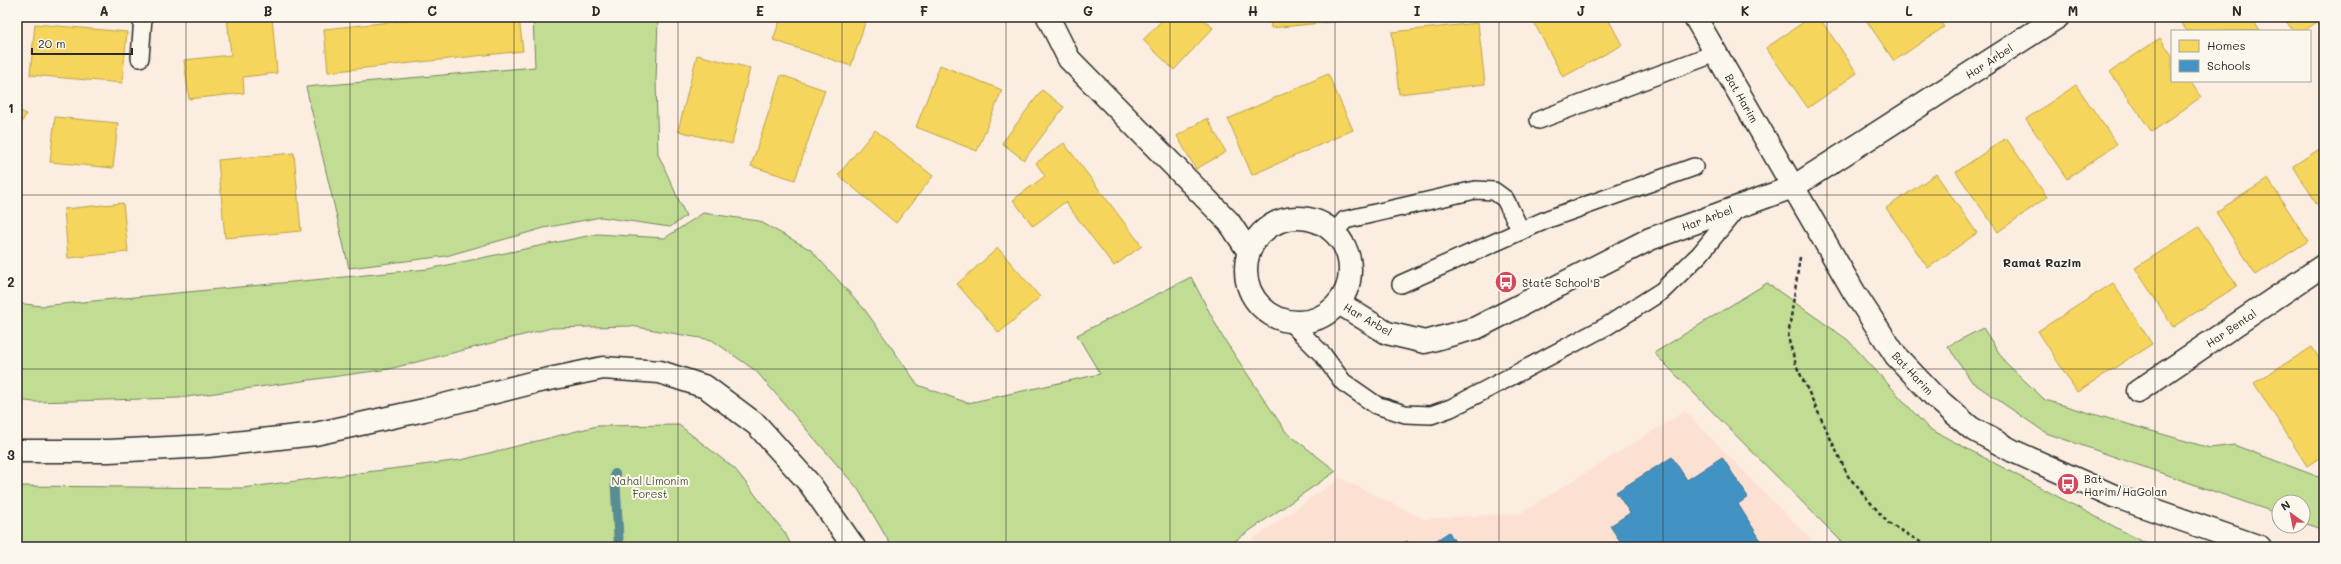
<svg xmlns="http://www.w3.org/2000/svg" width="2341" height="564" font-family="Mali,sans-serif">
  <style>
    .built { fill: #fce1d2 }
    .green { fill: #c1dd94; stroke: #768460 }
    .homes { fill: #f6d55c; stroke: #b9a24d }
    .schools { fill: #4393c3; stroke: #3c7495 }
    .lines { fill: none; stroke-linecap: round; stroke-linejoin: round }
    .stream { stroke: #5c8c93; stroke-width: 10 }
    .service-casing { stroke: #2b2b2b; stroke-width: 20 }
    .minor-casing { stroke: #2b2b2b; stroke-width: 25 }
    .tertiary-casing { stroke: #2b2b2b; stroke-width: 25 }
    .secondary-casing { stroke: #2b2b2b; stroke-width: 25 }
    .path { stroke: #2b2b2b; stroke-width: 2.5; stroke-dasharray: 4 3; stroke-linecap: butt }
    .service { stroke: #fbf7ec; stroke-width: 17 }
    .minor { stroke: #fbf7ec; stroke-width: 22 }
    .tertiary { stroke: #fbf7ec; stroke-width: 22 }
    .secondary { stroke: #fbf7ec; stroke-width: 22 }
    .grid { fill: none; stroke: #2b2b2b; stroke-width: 1; stroke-opacity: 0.55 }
    .labels { text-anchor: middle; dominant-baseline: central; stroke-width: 4; stroke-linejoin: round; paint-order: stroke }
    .street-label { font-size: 11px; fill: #2b2b2b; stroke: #fbf7ec }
    .poi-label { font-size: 11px; fill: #2b2b2b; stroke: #fbf7ec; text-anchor: start }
    .park-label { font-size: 11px; fill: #505845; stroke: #fbf7ec }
    .neighbourhood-label { font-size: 12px; font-weight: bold; fill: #2b2b2b; stroke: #fbf7ec }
    .neatline { fill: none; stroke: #2b2b2b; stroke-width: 1.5 }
    .grid-label { font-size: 13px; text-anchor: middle; font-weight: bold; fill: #2b2b2b }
  </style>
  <rect width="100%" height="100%" fill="#fbede0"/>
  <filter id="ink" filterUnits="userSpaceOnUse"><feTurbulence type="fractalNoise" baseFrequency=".025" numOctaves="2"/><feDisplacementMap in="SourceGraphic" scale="8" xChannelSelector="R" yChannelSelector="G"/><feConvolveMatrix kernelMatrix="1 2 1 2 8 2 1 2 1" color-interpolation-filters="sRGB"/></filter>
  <g filter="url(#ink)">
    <path class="built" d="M1685,411L1818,547H1241L1340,478L1424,519L1521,513Z"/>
    <g class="green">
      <path d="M533,17H658L656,81L658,154L686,216L670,227L601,217L544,228L446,256L349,268L306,87L535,67Z"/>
      <path d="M703,213L759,221L811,250L865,310L918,385L968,403L1100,374L1077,335L1191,277L1222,336L1286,432L1336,471L1226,547H892L858,489L756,371L712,340L631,326L551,328L389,369L179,398L34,402L17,400V303L41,306L428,269L597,234L665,238Z"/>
      <path d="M1767,283L1848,340L1928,428L2153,547H1847L1654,353Z"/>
      <path d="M1983,328L2005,362L2045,400L2210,448L2234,445L2324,479V530L2303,523V502H2279V514L2046,433L1972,382L1948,346Z"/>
      <path d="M679,425L735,469L785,533L792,547H17V486L242,488L461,460L597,426Z"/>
    </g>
    <g class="homes">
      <path d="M227,17H272L277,73L243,77L244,93L189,99L184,60L231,55Z"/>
      <path d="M420,17H519L523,51L328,72L324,29L420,19Z"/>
      <path d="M781,17H867L851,66L773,40Z"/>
      <path d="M1165,17H1201L1213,28L1174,70L1143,40Z"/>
      <path d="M1270,17H1340L1341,21L1271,28Z"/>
      <path d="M1531,17H1607L1622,45L1563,77Z"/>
      <path d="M1811,17H1819L1857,73L1808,108L1766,48Z"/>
      <path d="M1864,17H1937L1944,27L1894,61Z"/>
      <path d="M2183,17H2251L2260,31H2187L2179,20Z"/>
      <path d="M2283,17H2324L2304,31H2293Z"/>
      <path d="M1478,23L1485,84L1399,94L1392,32Z"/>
      <path d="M35,24L127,32L122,83L30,75Z"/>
      <path d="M2160,38L2172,55V81H2190L2201,97L2152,132L2110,72Z"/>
      <path d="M697,55L750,68L732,144L678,131Z"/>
      <path d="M940,65L1002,90L977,151L916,127Z"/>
      <path d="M1328,74L1353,130L1252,175L1228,119Z"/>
      <path d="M781,75L825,90L795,180L751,166Z"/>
      <path d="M2076,85L2117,144L2067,179L2026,119Z"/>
      <path d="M1042,90L1064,107L1024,160L1002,143Z"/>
      <path d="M17,109L26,114L17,132Z"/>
      <path d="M55,117L118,123L113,168L50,162Z"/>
      <path d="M1207,118L1226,152L1196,169L1177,136Z"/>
      <path d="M875,130L933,176L896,223L838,175Z"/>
      <path d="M2006,138L2047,197L1998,232L1956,172Z"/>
      <path d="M1064,143L1142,246L1114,266L1065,202L1033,226L1013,200L1045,176L1036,163Z"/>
      <path d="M2324,146V215L2293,166Z"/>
      <path d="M294,153L301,231L225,238L218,160Z"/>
      <path d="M1936,174L1977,233L1928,268L1886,208Z"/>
      <path d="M2268,179L2308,241L2256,275L2216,212Z"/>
      <path d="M123,203L128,252L68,258L64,209Z"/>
      <path d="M2199,227L2237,286L2173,327L2135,268Z"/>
      <path d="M998,248L1040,297L999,333L957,284Z"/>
      <path d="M2113,283L2152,344L2077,392L2038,331Z"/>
      <path d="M2312,347L2324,366V455L2307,466L2254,383Z"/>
    </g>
    <g class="schools">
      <path d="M1672,457L1687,480L1722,457L1748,497L1738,504L1765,547H1624L1610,526L1630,513L1616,492Z"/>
      <path d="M1449,532L1458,547H1426Z"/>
      <path d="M1407,541L1411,547H1398Z"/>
    </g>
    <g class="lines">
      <path class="stream" d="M615,474L619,547"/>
      <g class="service-casing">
        <g id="service">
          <path d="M140,58L143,17"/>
          <path d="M1539,120L1716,53"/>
          <path d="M1334,233L1345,220L1475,190L1494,191L1505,199L1521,231"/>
          <path d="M1401,284L1548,219L1694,167"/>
          <path d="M1290,322L1323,355L1343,382L1376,405L1405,414L1431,415L1451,408L1607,326L1662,291L1700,254L1738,207"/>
        </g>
      </g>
      <g class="minor-casing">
        <g id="minor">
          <path d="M1048,17L1069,59L1229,222L1249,252"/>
          <circle cx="1298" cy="270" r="52"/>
          <path d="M1339,303L1387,333L1425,342L1476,328L1650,239L1793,187L2058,17"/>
          <path d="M2138,391L2324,265"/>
        </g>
      </g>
      <g class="tertiary-casing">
        <path id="tertiary" d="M1695,17L1854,292L1896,356L1934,396L1971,428L2013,451L2114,496L2260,547"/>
      </g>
      <g class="secondary-casing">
        <path id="secondary" d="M17,451H109L208,446L315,434L424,410L535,382L603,368L660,372L706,387L757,425L810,484L854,547"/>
      </g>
      <path class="path" d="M1800,257L1788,337L1796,365L1848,476L1888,523L1929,547"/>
      <use href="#service" class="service"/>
      <use href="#minor" class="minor"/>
      <use href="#tertiary" class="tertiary"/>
      <use href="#secondary" class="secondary"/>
    </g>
  </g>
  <path class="grid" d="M186,17V547M350,17V547M514,17V547M678,17V547M842,17V547M1006,17V547M1170,17V547M1335,17V547M1499,17V547M1663,17V547M1827,17V547M1991,17V547M2155,17V547M17,195H2324M17,369H2324"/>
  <defs>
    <g id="bus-disc" transform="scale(1.15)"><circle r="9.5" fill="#d1495b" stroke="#fbf7ec"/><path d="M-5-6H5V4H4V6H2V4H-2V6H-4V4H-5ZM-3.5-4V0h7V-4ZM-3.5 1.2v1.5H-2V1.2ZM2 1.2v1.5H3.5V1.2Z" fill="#fff"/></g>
  </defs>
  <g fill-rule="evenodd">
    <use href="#bus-disc" x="1506" y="282"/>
    <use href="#bus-disc" x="2068" y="484"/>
  </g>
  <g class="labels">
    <g class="street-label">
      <text transform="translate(1989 61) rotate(-33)">Har Arbel</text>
      <text transform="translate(1742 98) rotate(60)">Bat Harim</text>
      <text transform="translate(1707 218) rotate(-20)">Har Arbel</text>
      <text transform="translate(1368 319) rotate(30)">Har Arbel</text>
      <text transform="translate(2231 328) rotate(-34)">Har Bental</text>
      <text transform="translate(1913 373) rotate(47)">Bat Harim</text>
    </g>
    <g class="poi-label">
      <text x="1522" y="282">State School B</text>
      <text x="2084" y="478">Bat<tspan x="2084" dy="13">Harim/HaGolan</tspan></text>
    </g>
    <g class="park-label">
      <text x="650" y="480">Nahal Limonim<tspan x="650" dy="13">Forest</tspan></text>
    </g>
    <g class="neighbourhood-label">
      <text x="2042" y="262">Ramat Razim</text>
    </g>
  </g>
  <rect width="2341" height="564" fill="none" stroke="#fbf7ec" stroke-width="44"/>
  <rect x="2171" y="30" width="140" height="52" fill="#fbf7ec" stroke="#a8a59f"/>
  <rect x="2179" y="40" width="20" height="12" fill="#f6d55c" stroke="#a8a59f"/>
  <text x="2207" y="50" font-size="12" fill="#2b2b2b">Homes</text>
  <rect x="2179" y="60" width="20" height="12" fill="#4393c3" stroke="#a8a59f"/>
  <text x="2207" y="70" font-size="12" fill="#2b2b2b">Schools</text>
  <g transform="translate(2291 514) rotate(327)"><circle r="19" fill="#fbf7ec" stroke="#a8a59f"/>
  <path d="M0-3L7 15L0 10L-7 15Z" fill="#d1495b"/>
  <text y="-6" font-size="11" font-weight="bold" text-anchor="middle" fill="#2b2b2b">N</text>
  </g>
  <path d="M32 48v6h100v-6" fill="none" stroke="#2b2b2b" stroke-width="2"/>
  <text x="38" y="48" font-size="12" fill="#2b2b2b" stroke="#fbf7ec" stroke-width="3" paint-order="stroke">20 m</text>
  <rect x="22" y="22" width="2297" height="520" class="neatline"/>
  <g class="grid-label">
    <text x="104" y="16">A</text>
    <text x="268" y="16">B</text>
    <text x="432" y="16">C</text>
    <text x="596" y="16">D</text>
    <text x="760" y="16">E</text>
    <text x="924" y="16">F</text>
    <text x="1088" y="16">G</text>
    <text x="1253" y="16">H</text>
    <text x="1417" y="16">I</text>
    <text x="1581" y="16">J</text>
    <text x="1745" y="16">K</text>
    <text x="1909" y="16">L</text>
    <text x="2073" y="16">M</text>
    <text x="2237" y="16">N</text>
    <text x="11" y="113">1</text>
    <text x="11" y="287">2</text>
    <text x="11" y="460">3</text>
  </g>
</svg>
